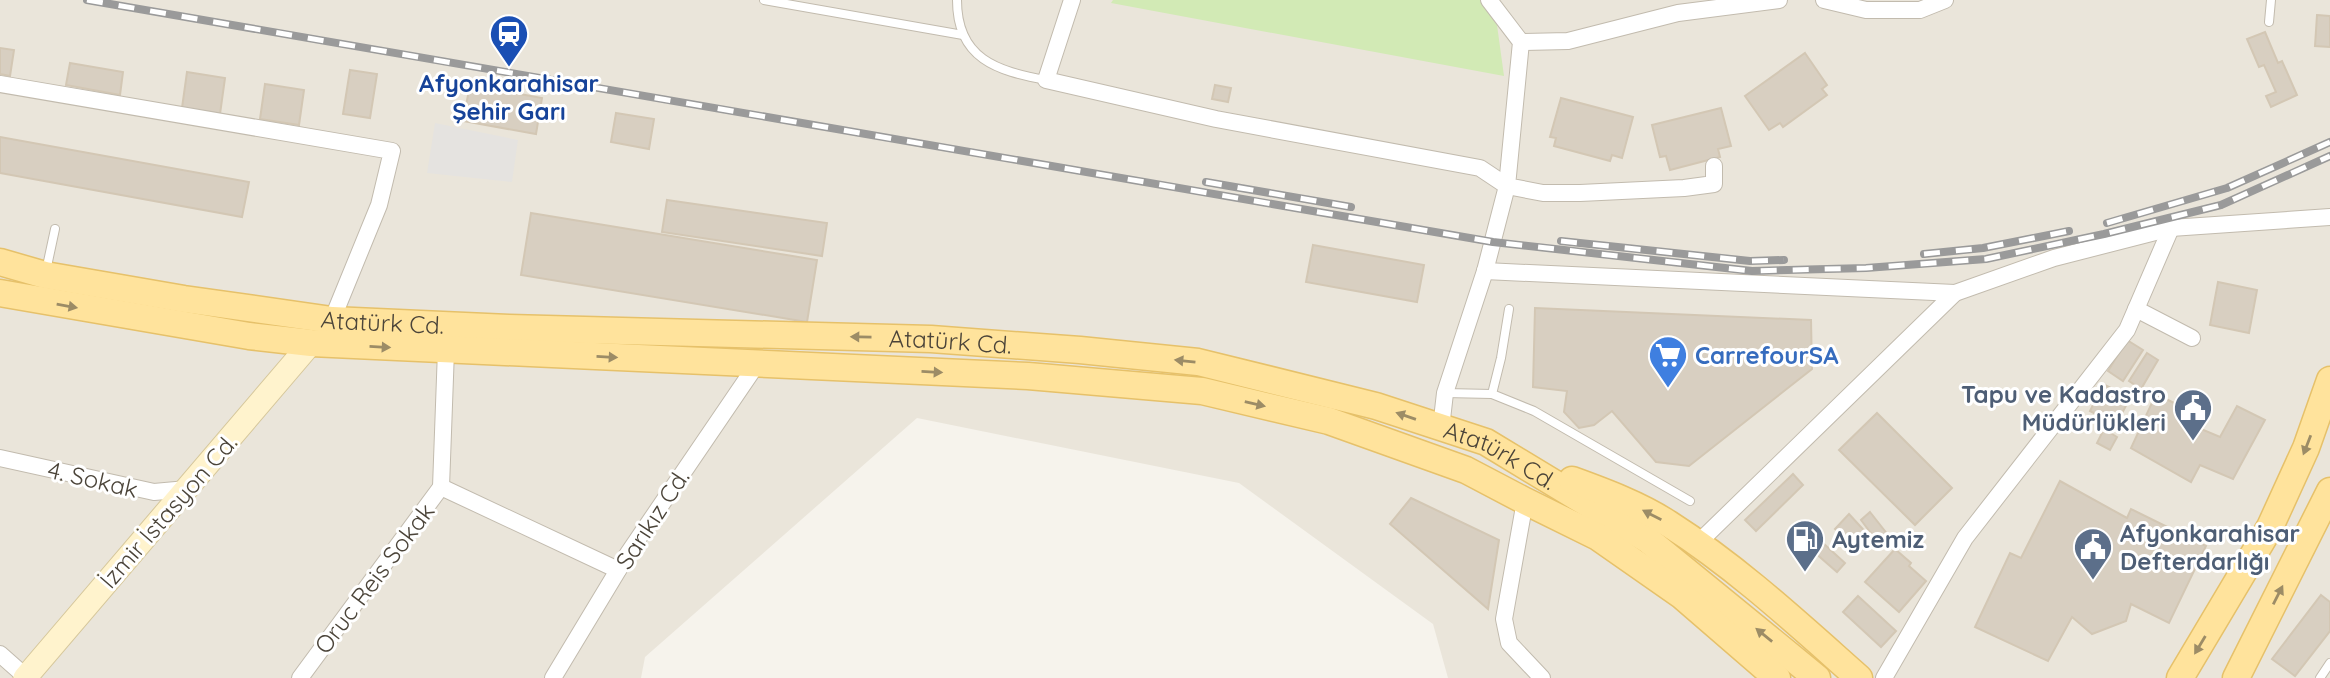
<svg xmlns="http://www.w3.org/2000/svg" width="2330" height="678" font-family="Quicksand,sans-serif">
  <style>
    .residential { fill: #eae5da }
    .green { fill: #d2eab5 }
    .parking { fill: #e5e3e0 }
    .building { fill: #d8cfc1; stroke: #d3c7b4; stroke-width: 2 }
    .lines { fill: none; stroke-linecap: round; stroke-linejoin: round }
    .lane-casing { stroke: #c2bbae; stroke-width: 10 }
    .street-casing { stroke: #c2bbae; stroke-width: 18 }
    .secondary-casing { stroke: #d6c79b; stroke-width: 25 }
    .primary-casing { stroke: #e6c16a; stroke-width: 29 }
    .lane { stroke: #fff; stroke-width: 8 }
    .street { stroke: #fff; stroke-width: 16 }
    .secondary { stroke: #fff3cd; stroke-width: 23 }
    .primary { stroke: #ffe39c; stroke-width: 26 }
    .rail-casing { stroke: #9a9a9a; stroke-width: 8 }
    .rail { stroke: #fff; stroke-width: 5; stroke-dasharray: 16; stroke-linecap: butt }
    .oneway { fill: #9c8c66 }
    .labels { text-anchor: middle; dominant-baseline: central; stroke-width: 6; stroke-linejoin: round; paint-order: stroke }
    .transit-label { font-size: 24px; font-weight: bold; fill: #164399; stroke: #fff }
    .street-label { font-size: 24px; fill: #4b4439; stroke: #fff }
    .shop-label { font-size: 24px; font-weight: bold; fill: #366cbe; stroke: #fff; text-anchor: start }
    .service-label { font-size: 24px; font-weight: bold; fill: #4e5e75; stroke: #fff; text-anchor: start }
  </style>
  <rect width="100%" height="100%" fill="#f6f3ec"/>
  <path class="residential" d="M0,0H2330V678H1448L1433,624L1239,483L917,418L645,657L641,678H0Z"/>
  <path class="green" d="M1113,0H1480L1497,25L1504,76L1111,3Z"/>
  <path class="parking" d="M435,123L518,140L512,182L427,173Z"/>
  <g class="building">
    <path d="M2317,15L2330,16V47L2315,46Z"/>
    <path d="M2265,32L2278,63L2282,61L2297,95L2271,107L2266,96L2276,92L2264,65L2259,67L2247,39Z"/>
    <path d="M0,48L14,50L10,76L0,74Z"/>
    <path d="M1805,53L1827,85L1822,89L1827,95L1783,127L1780,123L1769,130L1745,96Z"/>
    <path d="M70,63L123,72L120,95L66,85Z"/>
    <path d="M350,70L377,74L370,118L343,114Z"/>
    <path d="M187,72L225,78L220,114L182,108Z"/>
    <path d="M265,84L304,90L299,125L260,119Z"/>
    <path d="M470,85L542,98L536,134L463,121Z"/>
    <path d="M1215,85L1231,88L1228,102L1212,99Z"/>
    <path d="M1561,98L1633,117L1622,158L1612,155L1610,161L1554,146L1556,138L1550,137Z"/>
    <path d="M1721,108L1731,146L1718,149L1720,157L1670,170L1666,156L1660,157L1652,125Z"/>
    <path d="M616,113L654,119L649,149L611,142Z"/>
    <path d="M0,137L249,182L242,217L0,173Z"/>
    <path d="M667,200L827,223L822,256L662,232Z"/>
    <path d="M531,213L817,260L807,322L521,275Z"/>
    <path d="M1313,245L1424,265L1417,302L1306,282Z"/>
    <path d="M2218,282L2257,290L2249,333L2210,325Z"/>
    <path d="M1535,308L1811,320L1812,369L1689,466L1656,462L1612,411L1594,425L1579,428L1564,412L1567,391L1533,387Z"/>
    <path d="M2127,340L2143,350L2123,381L2108,371Z"/>
    <path d="M2147,353L2158,360L2141,389L2129,381Z"/>
    <path d="M2103,384L2130,398L2116,425L2090,411Z"/>
    <path d="M2156,394L2206,419L2201,429L2220,437L2237,406L2265,420L2233,479L2200,465L2191,482L2131,448Z"/>
    <path d="M1877,413L1952,488L1915,525L1839,450Z"/>
    <path d="M2104,429L2117,437L2110,450L2097,443Z"/>
    <path d="M1793,474L1803,485L1756,531L1745,520Z"/>
    <path d="M2060,481L2127,518L2131,509L2206,546L2169,623L2131,604L2126,621L2092,634L2072,617L2048,661L1975,627L2010,553L2021,558Z"/>
    <path d="M1411,498L1499,540L1488,609L1390,524Z"/>
    <path d="M1870,512L1892,540L1882,548L1861,520Z"/>
    <path d="M1849,514L1871,538L1859,551L1835,529Z"/>
    <path d="M1823,543L1845,563L1837,572L1814,552Z"/>
    <path d="M1895,549L1911,563L1909,566L1926,581L1899,612L1865,582Z"/>
    <path d="M2321,595L2330,602V631L2295,676L2272,659Z"/>
    <path d="M1858,596L1896,631L1881,647L1843,612Z"/>
  </g>
  <g class="lines">
    <g class="lane-casing">
      <g id="lane">
        <path d="M764,0L963,35"/>
        <path d="M957,0C957,59 997,71 1046,80"/>
        <path d="M2269,22L2271,0"/>
        <path d="M46,271L55,229"/>
        <path d="M1445,393L1492,394L1534,411L1690,501"/>
        <path d="M1492,394L1501,358L1509,309"/>
        <path d="M2320,678L2330,663"/>
      </g>
    </g>
    <g class="street-casing">
      <g id="street">
        <path d="M1072,0L1046,80L1216,119L1480,168L1507,186L1485,271L1445,393L1441,428"/>
        <path d="M1489,0L1521,42L1507,186L1543,193H1580L1684,188L1714,184V166"/>
        <path d="M1824,0L1866,10H1920L1945,0"/>
        <path d="M1521,42L1568,41L1678,13L1779,0"/>
        <path d="M0,84L392,151L379,205L332,320"/>
        <path d="M1485,271L1955,293"/>
        <path d="M2136,309L2192,338"/>
        <path d="M0,458L154,492L187,489"/>
        <path d="M441,487L618,570"/>
        <path d="M1525,501L1504,619L1509,643L1542,678"/>
        <path d="M1697,544L1955,293L2054,258L2171,228L2330,217"/>
        <path d="M0,654L26,677"/>
        <path d="M300,678L441,487L446,350"/>
        <path d="M553,678L629,552L757,364"/>
        <path d="M1884,678L1965,538L2127,330L2171,228"/>
      </g>
    </g>
    <g class="secondary-casing">
      <path id="secondary" d="M25,678L311,343"/>
    </g>
    <g class="primary-casing">
      <g id="primary">
        <path id="s1" d="M0,262L45,275L184,299L332,320L509,328L931,339L1080,350L1198,362L1376,406L1486,442L1648,540L1817,678"/>
        <path d="M0,293L249,336L311,343L1028,376L1202,391L1329,421L1466,470L1525,501L1598,537L1681,595L1777,678"/>
        <path d="M1572,480C1605,492 1640,505 1669,524C1738,568 1798,624 1859,678"/>
        <path d="M2180,678L2270,527L2306,448L2330,380"/>
        <path d="M2236,678L2330,491"/>
      </g>
    </g>
    <use href="#lane" class="lane"/>
    <use href="#street" class="street"/>
    <use href="#secondary" class="secondary"/>
    <use href="#primary" class="primary"/>
    <g class="rail-casing">
      <g id="rail">
        <path d="M87,0L1493,242L1752,271L1866,268L1986,259L2104,234L2221,205L2330,156"/>
        <path d="M1206,182L1351,207"/>
        <path d="M2107,223L2227,188L2330,142"/>
        <path d="M1561,241L1750,261L1784,260"/>
        <path d="M1924,254L1983,248L2069,231"/>
      </g>
    </g>
    <use href="#rail" class="rail"/>
  </g>
  <defs><path id="oneway-solid" d="M-6-.8H1V-3.2L6.5 0L1 3.2V.8H-6Z" transform="scale(1.75)"/></defs>
  <g class="oneway">
    <use href="#oneway-solid" transform="translate(67 306) rotate(10)"/>
    <use href="#oneway-solid" transform="translate(861 337) rotate(-179)"/>
    <use href="#oneway-solid" transform="translate(380 347) rotate(3)"/>
    <use href="#oneway-solid" transform="translate(607 357) rotate(3)"/>
    <use href="#oneway-solid" transform="translate(1185 361) rotate(-174)"/>
    <use href="#oneway-solid" transform="translate(932 372) rotate(3)"/>
    <use href="#oneway-solid" transform="translate(1255 404) rotate(13)"/>
    <use href="#oneway-solid" transform="translate(1406 416) rotate(-161)"/>
    <use href="#oneway-solid" transform="translate(2307 445) rotate(111)"/>
    <use href="#oneway-solid" transform="translate(1652 515) rotate(-153)"/>
    <use href="#oneway-solid" transform="translate(2278 595) rotate(-63)"/>
    <use href="#oneway-solid" transform="translate(1764 635) rotate(-141)"/>
    <use href="#oneway-solid" transform="translate(2200 645) rotate(121)"/>
  </g>
  <defs>
    <g id="station-pin" transform="scale(2.0125)"><path d="M0 17L-7.5 6A9.5 9.5 0 1 1 7.5 6Z" fill="#1a4fb4" stroke="#fff"/><path d="M-3-6H3Q5-6 5-4V2Q5 4 3 4L4.5 6H3L1.5 4h-3L-3 6H-4.5L-3 4Q-5 4-5 2V-4Q-5-6-3-6ZM-3.5-4v3h7v-3ZM-3.5 1v1.5H-2V1ZM2 1v1.5H3.5V1Z" fill="#fff"/></g>
    <g id="supermarket-pin" transform="scale(2.0125)"><path d="M0 17L-7.5 6A9.5 9.5 0 1 1 7.5 6Z" fill="#3f7fe0" stroke="#fff"/><path d="M-6-5.5h2.5l.6 2H6L4.5 2H-2.5L-4.4-4H-6ZM-1.5 3.2a1.3 1.3 0 1 0 .1 0ZM3 3.2a1.3 1.3 0 1 0 .1 0Z" fill="#fff"/></g>
    <g id="civic-pin" transform="scale(2.0125)"><path d="M0 17L-7.5 6A9.5 9.5 0 1 1 7.5 6Z" fill="#5c6f8a" stroke="#fff"/><path d="M-.6-6.5H3V-4.5H.6V-3L4-1V1h2V6H-6V1h2V-1L-.6-3ZM-1.2 2.5V6h2.4V2.5Z" fill="#fff"/></g>
    <g id="fuel-pin" transform="scale(2.0125)"><path d="M0 17L-7.5 6A9.5 9.5 0 1 1 7.5 6Z" fill="#5c6f8a" stroke="#fff"/><path d="M-5.5-6h7V0h2V4h1.3V-2.5L3-4.5l.8-.8L6-3V5H2.5V1h-1V6h-7ZM-4.2-4.7v3.2H.2V-4.7Z" fill="#fff"/></g>
  </defs>
  <g fill-rule="evenodd">
    <use href="#station-pin" x="509" y="34"/>
    <use href="#supermarket-pin" x="1668" y="355"/>
    <use href="#civic-pin" x="2193" y="408"/>
    <use href="#fuel-pin" x="1805" y="539"/>
    <use href="#civic-pin" x="2093" y="547"/>
  </g>
  <g class="labels">
    <g class="transit-label">
      <text x="509" y="83">Afyonkarahisar<tspan x="509" dy="28">Şehir Garı</tspan></text>
    </g>
    <g class="street-label">
      <text stroke="none"><textPath href="#s1" startOffset="388">Atatürk Cd.</textPath></text>
      <text stroke="none"><textPath href="#s1" startOffset="956">Atatürk Cd.</textPath></text>
      <text stroke="none"><textPath href="#s1" startOffset="1522">Atatürk Cd.</textPath></text>
      <text transform="translate(93 479) rotate(13)">4. Sokak</text>
      <text transform="translate(168 511) rotate(-49)">İzmir İstasyon Cd.</text>
      <text transform="translate(652 519) rotate(-57)">Sarıkız Cd.</text>
      <text transform="translate(374 578) rotate(-53)">Oruc Reis Sokak</text>
    </g>
    <g class="shop-label">
      <text x="1695" y="355">CarrefourSA</text>
    </g>
    <g class="service-label">
      <text x="2166" y="394" text-anchor="end">Tapu ve Kadastro<tspan x="2166" dy="28">Müdürlükleri</tspan></text>
      <text x="2120" y="533">Afyonkarahisar<tspan x="2120" dy="28">Defterdarlığı</tspan></text>
      <text x="1832" y="539">Aytemiz</text>
    </g>
  </g>
</svg>
